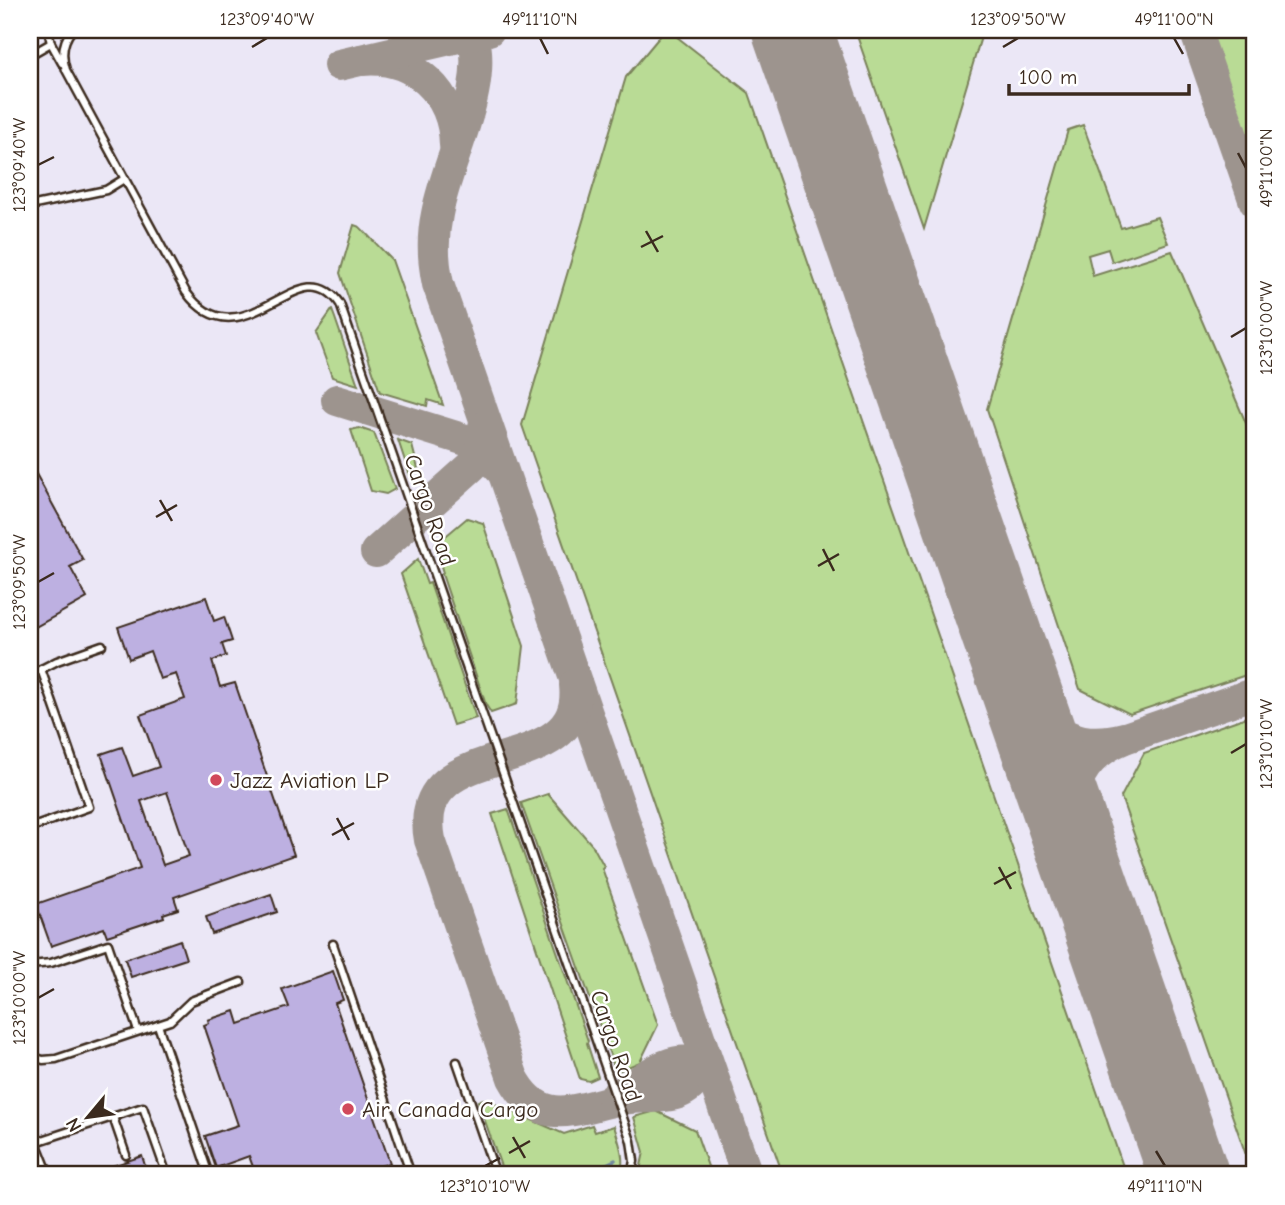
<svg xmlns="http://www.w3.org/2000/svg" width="1285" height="1205" font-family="'Comic Neue',sans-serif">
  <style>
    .built { fill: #ebe7f6 }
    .green { fill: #b9db95; stroke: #7a825a; stroke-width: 2 }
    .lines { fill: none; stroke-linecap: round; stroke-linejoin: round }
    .stream { stroke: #738a9f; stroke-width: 3.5 }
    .taxiway { stroke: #9d948e; stroke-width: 32 }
    .runway { stroke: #9d948e; stroke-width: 80 }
    .building { fill: #bdb0e1; stroke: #3b2a1e; stroke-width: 2; fill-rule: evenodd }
    .lane-casing { stroke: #3b2a1e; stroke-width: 11 }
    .lane { stroke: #fff; stroke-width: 6 }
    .ticks { fill: none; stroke: #3b2a1e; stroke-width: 2.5 }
    .poi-dot { fill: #d1495b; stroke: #fff; stroke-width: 2.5 }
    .labels { text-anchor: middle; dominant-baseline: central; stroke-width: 5; stroke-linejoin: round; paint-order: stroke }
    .street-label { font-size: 23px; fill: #3b2a1e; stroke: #fff }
    .poi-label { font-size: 23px; fill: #3b2a1e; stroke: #fff; text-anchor: start }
    .neatline { fill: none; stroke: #3b2a1e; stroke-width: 2.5 }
    .ticks-label { font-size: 18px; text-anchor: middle; fill: #3b2a1e }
  </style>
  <rect width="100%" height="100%" fill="#fff"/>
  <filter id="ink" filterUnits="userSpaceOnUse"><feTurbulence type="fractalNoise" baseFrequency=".0143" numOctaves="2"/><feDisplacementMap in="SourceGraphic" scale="14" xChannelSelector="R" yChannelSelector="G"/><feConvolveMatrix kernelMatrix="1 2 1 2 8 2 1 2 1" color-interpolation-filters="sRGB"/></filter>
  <g filter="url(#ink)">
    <rect class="built" x="30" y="30" width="1225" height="1145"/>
    <g class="green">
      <path d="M855,30H983L924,229Z"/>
      <path d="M1187,30H1255V186Z"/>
      <path d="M672,33L749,93L1126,1175H783L522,425L626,77L661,35Z"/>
      <path d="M1083,125L1121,228L1157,217L1168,243L1112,262L1108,249L1088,255L1093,276L1172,251L1255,444V672L1130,714L1080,689L987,409L1068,130Z"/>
      <path d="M354,225L360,227L392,260L443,405L428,400L427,406L380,392L340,273Z"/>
      <path d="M332,310L335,318L358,385L332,377L316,333Z"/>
      <path d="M359,428L374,433L395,489L386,494L371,491L351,430Z"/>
      <path d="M398,440L412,445L418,469L410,476Z"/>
      <path d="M467,518L483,523L524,646L517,704L491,713L486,705L442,574L443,573L435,545Z"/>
      <path d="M418,559L427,584L430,583L476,718L453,725L401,574Z"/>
      <path d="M1255,714V1175H1253L1121,797L1144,753Z"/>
      <path d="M548,794L593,846L604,866L602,868L658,1025L640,1062L616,1072L521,803Z"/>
      <path d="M508,809L588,1041L587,1043L598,1077L589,1081L580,1079L492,814Z"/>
      <path d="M483,1099L564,1134L592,1125L595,1132L614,1126C619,1142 626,1160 620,1175H504L478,1101Z"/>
      <path d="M656,1111L695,1130L711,1175H639L644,1152L634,1117Z"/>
    </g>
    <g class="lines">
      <path class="stream" d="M583,1175L615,1160"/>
      <g class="taxiway">
        <path d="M472,30C490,89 448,155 437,214C432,238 433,261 438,284L747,1175"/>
        <path d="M788,30L799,50"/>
        <path d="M1195,30L1255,202"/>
        <path d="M362,60C414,55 454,93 455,145"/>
        <path d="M339,65L489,30"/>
        <path d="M337,400L469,441L483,450L500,469"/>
        <path d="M376,552L472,466L481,451L484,427"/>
        <path d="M1012,665C1036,717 1059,754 1124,738"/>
        <path d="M575,685C586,785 409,730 430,840L513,1078C542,1131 577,1107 622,1099C648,1094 680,1104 697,1078C703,1068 704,1058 701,1046"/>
        <path d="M1082,866C1068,812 1062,763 1125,738L1255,693"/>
        <path d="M613,1098C644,1081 686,1034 714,1084"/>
      </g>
      <path class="runway" d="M792,30L1189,1175"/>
    </g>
    <g class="building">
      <path d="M30,463L83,560L70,567L87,598L30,630Z"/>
      <path d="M206,597L214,621L224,617L232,641L222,644L226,656L212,661L220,687L235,683L294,855L174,897L178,909L163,914L164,917L107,936L104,928L51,946L36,904L140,868L101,754L122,747L133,776L159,767L140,715L185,699L176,674L160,679L150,651L129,659L118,627ZM167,792L189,856L163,865L141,801Z"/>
      <path d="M271,894L277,912L212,934L206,917Z"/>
      <path d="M180,940L186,959L131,977L125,959Z"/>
      <path d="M333,971L343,1000L335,1003L390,1163L353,1175H256L249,1156L216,1168L205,1136L238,1125L204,1025L209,1023L208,1020L235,1011L239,1024L289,1007L282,989Z"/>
      <path d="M142,1156L148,1175H89V1174Z"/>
    </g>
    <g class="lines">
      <g class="lane-casing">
        <g id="lane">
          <path d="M48,30L51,43L62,63"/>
          <path d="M72,30C62,42 61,55 66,70L186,292C242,368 301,245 340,304L631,1141L634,1161L631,1175"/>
          <path d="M30,55L51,43"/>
          <path d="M30,206L106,190L124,179"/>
          <path d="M30,675L57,661L102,645"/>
          <path d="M30,828L89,807L41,669"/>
          <path d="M333,944L411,1175"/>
          <path d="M30,965L51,963L108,944L138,1031"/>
          <path d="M158,1025L209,1175"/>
          <path d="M30,1056L43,1060L56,1059L170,1021L191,1001L241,982"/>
          <path d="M457,1062L496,1175"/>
          <path d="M113,1117L126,1155"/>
          <path d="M36,1142L48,1172"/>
          <path d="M30,1144L143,1107L167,1175"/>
        </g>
      </g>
      <use href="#lane" class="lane"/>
    </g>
  </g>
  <path class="ticks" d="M540,38L548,54M1174,38L1183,54M252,47L267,38M1003,47L1018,38M1238,153L1246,168M38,165L54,157M646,231L658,252M641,247L663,236M1231,337L1246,328M160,500L172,521M156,517L177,505M823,549L834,571M818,566L839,554M38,582L54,573M1231,753L1246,744M337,818L349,840M332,835L354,823M999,867L1011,889M994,884L1016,872M38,998L54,989M513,1137L525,1158M1156,1151L1165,1166M509,1153L530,1141M485,1166L500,1158"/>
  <g class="poi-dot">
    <circle cx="216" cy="780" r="7"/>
    <circle cx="348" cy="1109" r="7"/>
  </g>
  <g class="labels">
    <g class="street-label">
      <text transform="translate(430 510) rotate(71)">Cargo Road</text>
      <text transform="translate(616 1046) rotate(71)">Cargo Road</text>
    </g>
    <g class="poi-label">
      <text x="230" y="780">Jazz Aviation LP</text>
      <text x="362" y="1109">Air Canada Cargo</text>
    </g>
  </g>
  <rect width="1285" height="1205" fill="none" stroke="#fff" stroke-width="77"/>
  <g transform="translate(88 1117) rotate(241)" stroke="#ffffff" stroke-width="5" paint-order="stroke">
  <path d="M0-5L12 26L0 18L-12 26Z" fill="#3b2a1e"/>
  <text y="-10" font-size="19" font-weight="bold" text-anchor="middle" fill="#3b2a1e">N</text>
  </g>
  <path d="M1009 84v10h180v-10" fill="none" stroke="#3b2a1e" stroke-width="3.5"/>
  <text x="1019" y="84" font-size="21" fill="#3b2a1e" stroke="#ffffff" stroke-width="5" paint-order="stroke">100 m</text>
  <rect x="38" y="38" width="1208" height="1128" class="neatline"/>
  <g class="ticks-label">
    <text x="267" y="25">123°09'40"W</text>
    <text x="540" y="25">49°11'10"N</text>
    <text x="1018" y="25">123°09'50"W</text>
    <text x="1174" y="25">49°11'00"N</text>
    <text transform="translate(19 165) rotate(-90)" y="6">123°09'40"W</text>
    <text transform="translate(1266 168) rotate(-90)" y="6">49°11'00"N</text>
    <text transform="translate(1266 328) rotate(-90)" y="6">123°10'00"W</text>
    <text transform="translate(19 582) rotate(-90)" y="6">123°09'50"W</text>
    <text transform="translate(1266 744) rotate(-90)" y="6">123°10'10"W</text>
    <text transform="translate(19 998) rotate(-90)" y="6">123°10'00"W</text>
    <text x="485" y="1192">123°10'10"W</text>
    <text x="1165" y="1192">49°11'10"N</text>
  </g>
</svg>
